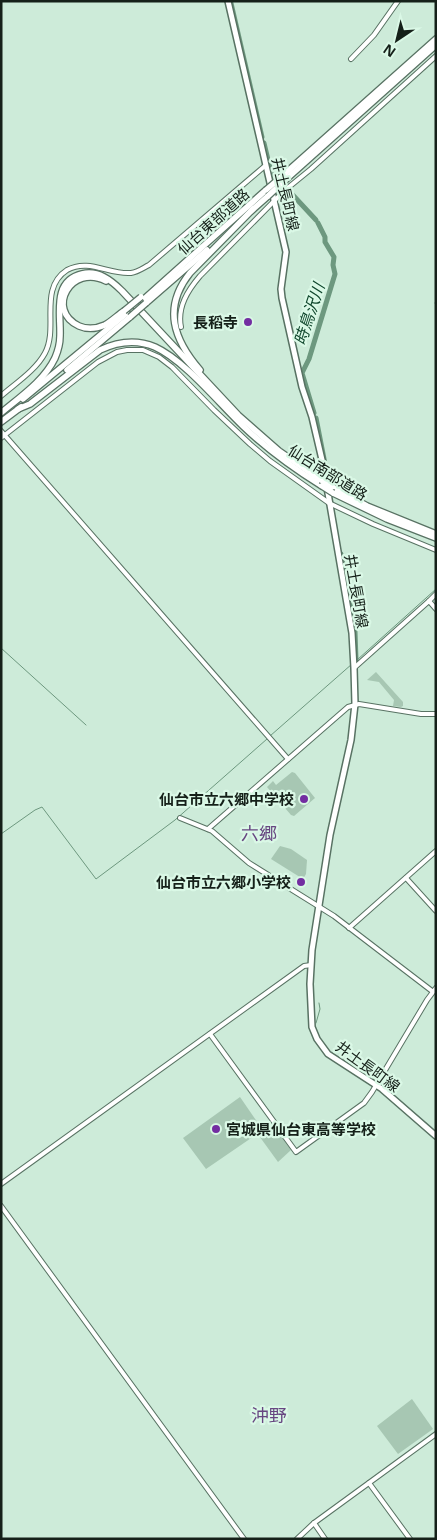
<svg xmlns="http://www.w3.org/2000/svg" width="437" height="1540" font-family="'Open Sans','Noto Sans JP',sans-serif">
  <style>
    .green { fill: #a7c7b3 }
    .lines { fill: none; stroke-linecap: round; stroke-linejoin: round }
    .stream { stroke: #6d987f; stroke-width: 1 }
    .river { stroke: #6d987f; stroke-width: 5 }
    .tertiary-casing { stroke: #587263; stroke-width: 6 }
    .primary-casing { stroke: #587263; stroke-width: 8 }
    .motorway-casing { stroke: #587263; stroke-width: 8 }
    .tertiary { stroke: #fff; stroke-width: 4 }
    .primary { stroke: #fff; stroke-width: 5 }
    .motorway { stroke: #fff; stroke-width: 5.5 }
    .motorway-bridge-casing { stroke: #587263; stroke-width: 8; stroke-linecap: butt }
    .motorway-bridge { stroke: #fff; stroke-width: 5.5 }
    .poi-dot { fill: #732da1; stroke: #daf8e6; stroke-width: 2 }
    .labels { text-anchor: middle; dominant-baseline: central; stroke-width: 4.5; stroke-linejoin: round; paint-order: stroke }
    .street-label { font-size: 15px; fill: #152019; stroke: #daf8e6 }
    .poi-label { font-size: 15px; font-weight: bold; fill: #152019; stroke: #daf8e6; text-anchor: end }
    .water-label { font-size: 16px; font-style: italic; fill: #10472d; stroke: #daf8e6 }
    .quarter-label { font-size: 18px; fill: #674681; stroke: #daf8e6 }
  </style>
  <rect width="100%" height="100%" fill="#cdebd9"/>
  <g class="green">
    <path d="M376,672L403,702V706L401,707L393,706L394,700L379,682L367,680Z"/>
    <path d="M292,772L295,773L315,798L294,816L291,815L267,787L273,781L276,785Z"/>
    <path d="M280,846L291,849L307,860L306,874L303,879L271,859Z"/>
    <path d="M240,1097L260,1126L254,1131L257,1134L206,1169L183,1138Z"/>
    <path d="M270,1121L291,1150L278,1162L257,1133V1130Z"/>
    <path d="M412,1399L433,1429L398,1454L377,1426Z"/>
  </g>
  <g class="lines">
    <g class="stream">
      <path d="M435,303L436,301"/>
      <path d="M1,648L86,725"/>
      <path d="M357,660L436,589"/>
      <path d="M270,736L352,664"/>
      <path d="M1,834L35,810L42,807L96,879L175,820L267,739"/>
      <path d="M316,1023L320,1009L319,1003"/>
    </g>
    <g class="river">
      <path d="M231,3L262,137"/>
      <path d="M264,143L270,168"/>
      <path d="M273,175L285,187"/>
      <path d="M290,192L316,220"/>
      <path d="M314,413L302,373L309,359L335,274L333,265L334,257L325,242V237L318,223"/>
      <path d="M316,418L326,469"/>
      <path d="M341,554L355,632L356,660"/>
    </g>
    <g class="tertiary-casing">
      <g id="tertiary">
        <path d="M351,59L374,35L398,1"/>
        <path d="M181,327C177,307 188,290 200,276L284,191L311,169L436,56"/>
        <path d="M1,396C16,383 36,370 45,353C59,327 38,289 67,270C89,258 109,275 131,273C138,272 143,268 149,265L266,165"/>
        <path d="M1,431L288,759"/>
        <path d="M1,438L98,362L117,352L127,350H143L159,357L172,367L214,410L250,444L270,461L329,503L373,524L436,550"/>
        <path d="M429,601L436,594"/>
        <path d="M354,668L429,601L436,609"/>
        <path d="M180,818L212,831L249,863L334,916L432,991"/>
        <path d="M208,829L348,707L359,704L421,714H436"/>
        <path d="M406,878L436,911"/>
        <path d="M349,928L436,851"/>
        <path d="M210,1034L296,1152L364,1103L372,1092L427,1000L436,988"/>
        <path d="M1,1184L304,966L311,965"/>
        <path d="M1,1206L244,1539"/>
        <path d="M369,1483L410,1539"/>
        <path d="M314,1523L325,1539"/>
        <path d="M297,1539L314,1523L436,1434"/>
      </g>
    </g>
    <g class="primary-casing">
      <path id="primary" d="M228,1L286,252L281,289L282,298L302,387L312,417L323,464L352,633L354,668L355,704L351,740L330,835L312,950L310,984L312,1027L317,1039L328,1054L382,1089L436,1136"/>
    </g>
    <g class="motorway-casing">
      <g id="motorway">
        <path d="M280,178L436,39"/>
        <path d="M283,182L436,45"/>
        <path d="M251,211L268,196"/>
        <path d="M106,281C71,263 45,310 79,326C88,330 98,328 105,325C112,321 118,315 124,311"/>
        <path d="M143,300L266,190"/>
        <path d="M146,303L207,250"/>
        <path d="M67,370L130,317"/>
        <path d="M200,370C174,340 162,308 190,273L253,209"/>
        <path d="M23,399L127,313"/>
        <path d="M18,409L30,404L100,350C117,342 136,339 155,347C184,360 219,403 243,426C267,449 293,468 322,486"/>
        <path d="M1,413C20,397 44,381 55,358C58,351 60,344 60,336C61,314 52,281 82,274C98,270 111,280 122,291L238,415L279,451L321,480"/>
        <path d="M1,422L21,407"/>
        <path d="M332,487L367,506L436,534"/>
        <path d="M333,493L387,519L436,538"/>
      </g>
    </g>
    <use href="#tertiary" class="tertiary"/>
    <use href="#primary" class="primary"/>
    <use href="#motorway" class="motorway"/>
    <g class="motorway-bridge-casing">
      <g id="motorway-bridge">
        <path d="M266,190L280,178"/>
        <path d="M268,196L283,182"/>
        <path d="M124,311L141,297"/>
        <path d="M130,317L146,303"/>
        <path d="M321,480L332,487"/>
        <path d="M322,486L333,493"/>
      </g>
    </g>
    <use href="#motorway-bridge" class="motorway-bridge"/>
  </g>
  <g class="poi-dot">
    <circle cx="248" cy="322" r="5"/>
    <circle cx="304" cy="799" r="5"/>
    <circle cx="301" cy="882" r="5"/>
    <circle cx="216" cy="1129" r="5"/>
  </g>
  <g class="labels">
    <g class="street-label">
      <text transform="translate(286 194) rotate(77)">井土長町線</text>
      <text transform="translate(213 221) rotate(-42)">仙台東部道路</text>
      <text transform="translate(328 472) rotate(32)">仙台南部道路</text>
      <text transform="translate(357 591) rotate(80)">井土長町線</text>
      <text transform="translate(368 1066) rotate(36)">井土長町線</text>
    </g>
    <g class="poi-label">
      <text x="238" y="322">長稻寺</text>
      <text x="294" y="799">仙台市立六郷中学校</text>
      <text x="291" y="882">仙台市立六郷小学校</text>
      <text x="226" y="1129" text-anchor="start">宮城県仙台東高等学校</text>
    </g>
    <g class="water-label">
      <text transform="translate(309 314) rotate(-72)">時鳥沢川</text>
    </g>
    <g class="quarter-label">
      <text x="259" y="833">六郷</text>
      <text x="269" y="1415">沖野</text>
    </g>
  </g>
  <rect width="437" height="1540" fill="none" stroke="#152019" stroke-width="5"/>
  <g transform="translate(397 40) rotate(215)" stroke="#daf8e6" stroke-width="4" paint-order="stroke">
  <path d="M0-4L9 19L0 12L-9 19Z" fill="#152019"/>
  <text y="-8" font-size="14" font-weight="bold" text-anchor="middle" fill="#152019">N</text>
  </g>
</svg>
